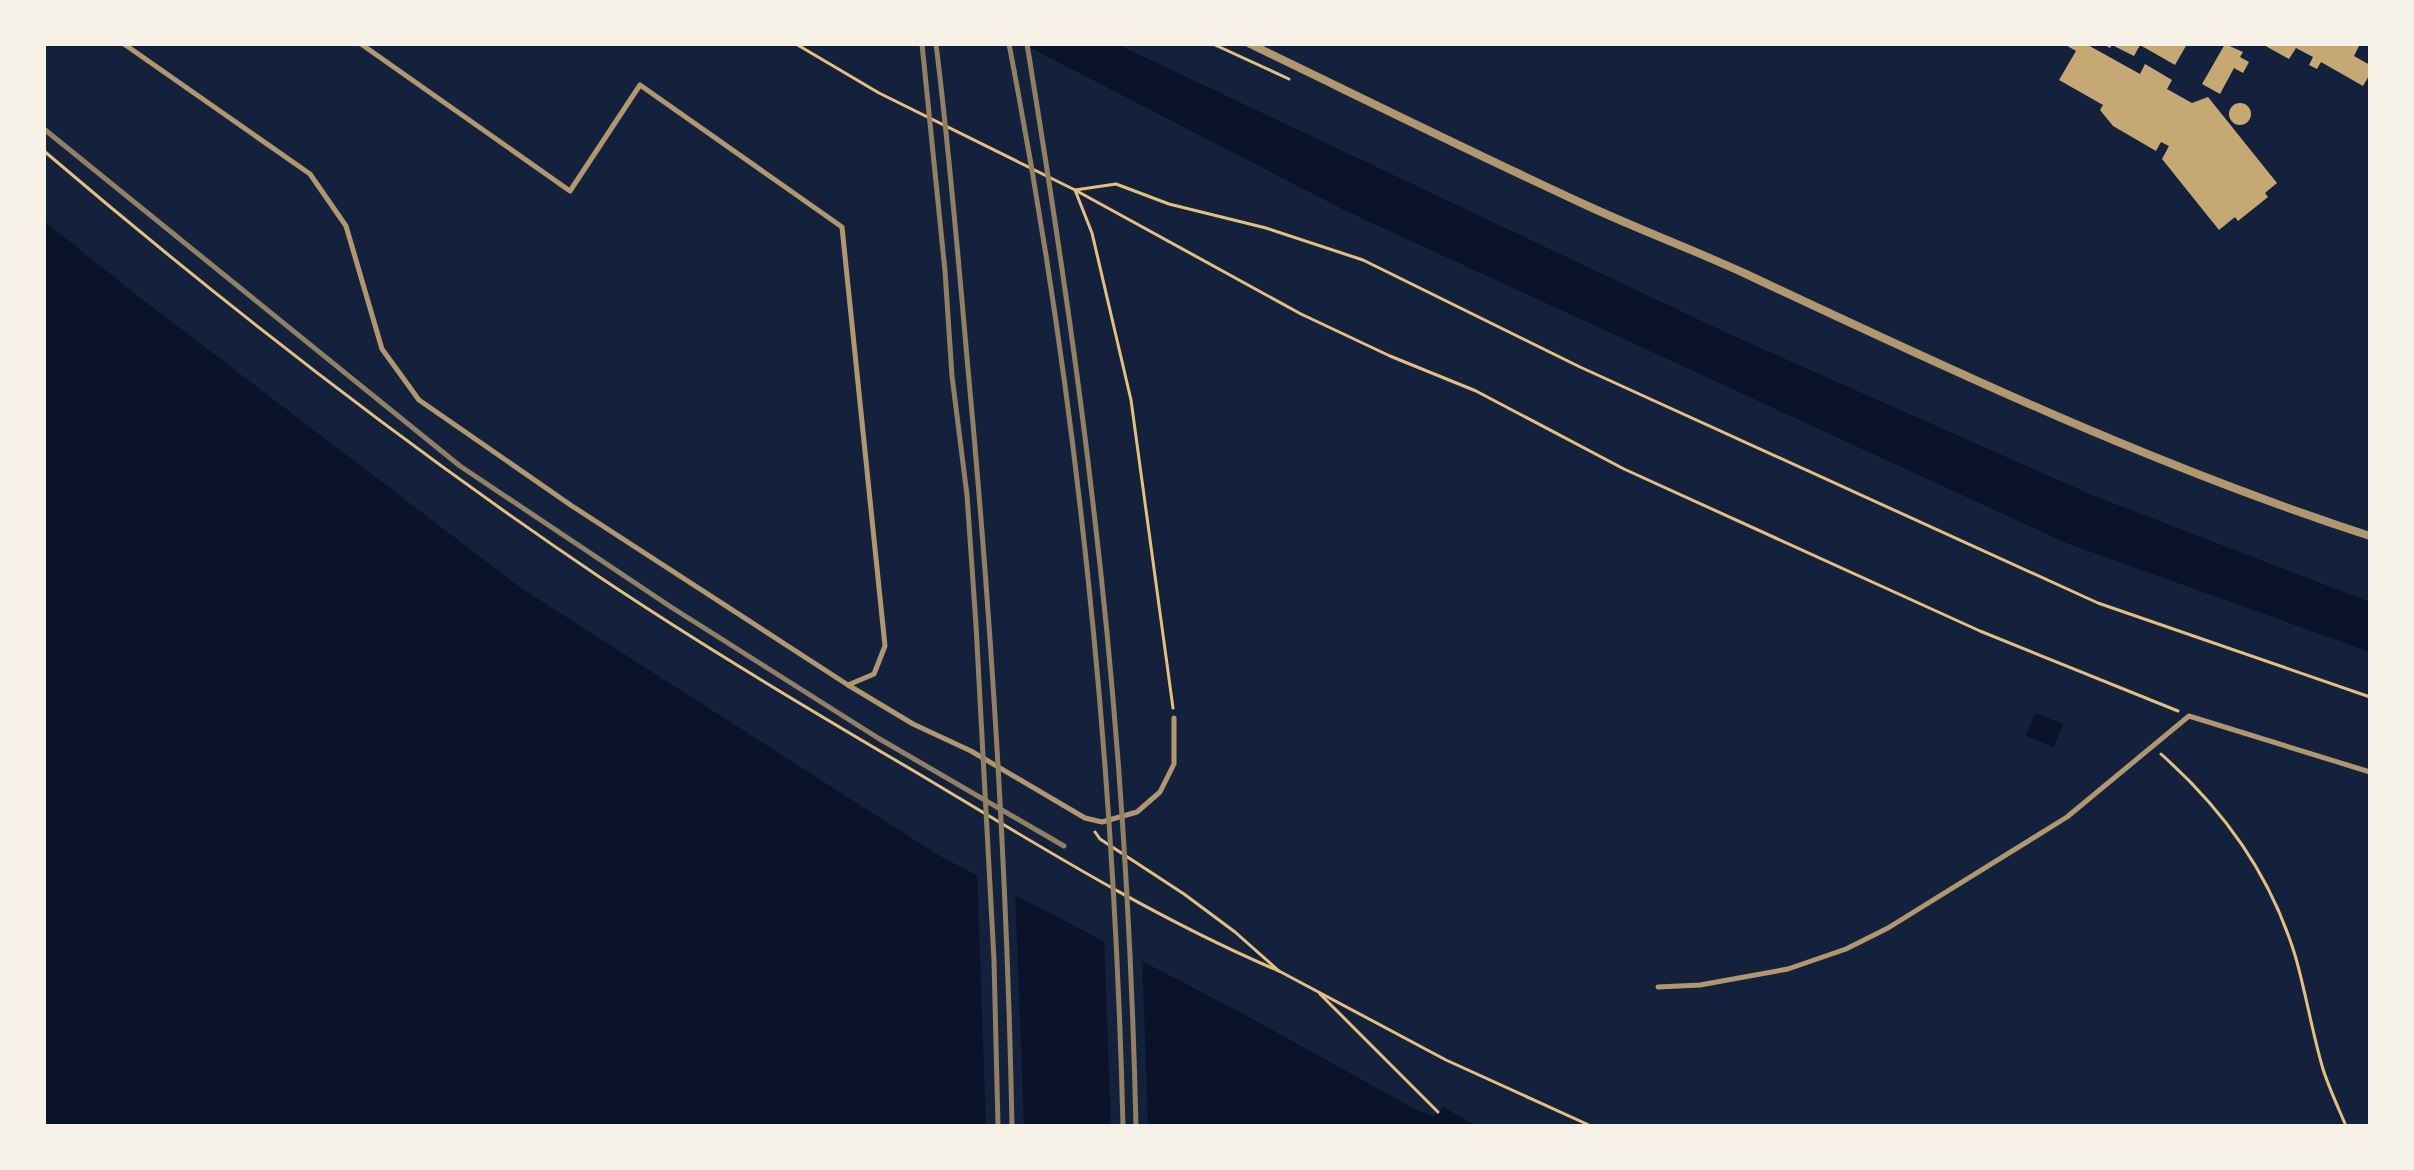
<svg xmlns="http://www.w3.org/2000/svg" width="2414" height="1170" font-family="'Noto Sans',sans-serif">
  <style>
    .water { fill: #0b132b }
    .pier { fill: #14213d }
    .building { fill: #c6a872 }
    .lines { fill: none; stroke-linecap: round; stroke-linejoin: round }
    .path { stroke: #e5c07b; stroke-width: 3 }
    .service { stroke: #b1986c; stroke-width: 5 }
    .minor { stroke: #b1986c; stroke-width: 8 }
    .rail { stroke: #918062; stroke-width: 5 }
  </style>
  <rect width="100%" height="100%" fill="#14213d"/>
  <g class="water">
    <path d="M1023,44H1117L1727,333L2092,495L2370,602V652L2066,543L1346,211Z"/>
    <path d="M44,221L134,293L521,588L938,855L1238,1011L1417,1110L1434,1116L1443,1107L1477,1126H44Z"/>
    <path d="M2035,713L2063,724L2054,747L2026,736Z"/>
  </g>
  <g class="pier">
    <path d="M977,870L1015,890L1024,1126H986Z"/>
    <path d="M1104,937L1142,956L1148,1126H1111Z"/>
  </g>
  <g class="building">
    <path d="M2064,44H2086L2140,74L2145,64L2172,80L2167,89L2192,103L2208,97L2277,183L2265,193L2268,197L2238,221L2235,217L2219,230L2162,159L2169,146L2161,142L2156,151L2113,126L2100,110L2103,105L2059,80L2076,51Z"/>
    <path d="M2103,44H2187L2175,65L2140,45L2134,56L2112,45L2110,48Z"/>
    <path d="M2225,44L2243,52L2240,57L2249,62L2243,73L2234,68L2220,94L2202,84Z"/>
    <path d="M2262,44H2360L2354,56L2370,65V74L2363,86L2321,62L2317,69L2309,65L2313,57L2296,48L2289,59Z"/>
    <circle cx="2240" cy="114" r="11"/>
  </g>
  <g class="lines">
    <g class="path">
      <path d="M796,44L879,93L1075,190L1301,314L1390,356L1476,391L1624,469L1980,631L2178,711"/>
      <path d="M1213,44L1289,79"/>
      <path d="M44,151C222,303 407,447 601,578C704,647 812,711 919,774C1036,844 1154,918 1279,971"/>
      <path d="M1075,190L1116,184L1169,204L1266,228L1363,260L1580,367L2098,603L2370,697"/>
      <path d="M1075,190L1092,233L1131,400L1173,708"/>
      <path d="M2161,754C2224,810 2270,874 2295,955C2306,993 2312,1032 2323,1069C2329,1088 2338,1107 2346,1126"/>
      <path d="M1095,832L1100,839L1184,894L1235,932L1279,971L1446,1060L1591,1126"/>
      <path d="M1320,994L1438,1112"/>
    </g>
    <g class="service">
      <path d="M124,44L310,174L346,226L382,349L419,400L572,506L848,685L874,674L885,646L842,227L640,85L570,191L361,44"/>
      <path d="M848,685L913,724L971,751L1085,818L1102,822L1137,812L1160,792L1174,764V718"/>
      <path d="M1658,987L1700,985L1788,969L1846,949L1888,928L2067,817L2189,716L2370,772"/>
    </g>
    <path class="minor" d="M1250,44C1362,98 1475,154 1588,206C1640,230 1694,250 1746,274C1950,370 2155,466 2370,536"/>
    <g class="rail">
      <path d="M922,44L945,271L952,376L967,495L976,625L994,960L998,1126"/>
      <path d="M936,44C949,148 958,253 967,358C991,613 1007,869 1012,1126"/>
      <path d="M1009,44C1078,400 1114,764 1123,1126"/>
      <path d="M1027,44C1051,191 1074,339 1091,487C1117,699 1131,913 1136,1126"/>
      <path d="M44,129L460,466L671,607L878,738L1064,846"/>
    </g>
  </g>
  <rect width="2414" height="1170" fill="none" stroke="#f6f1e7" stroke-width="92"/>
</svg>
